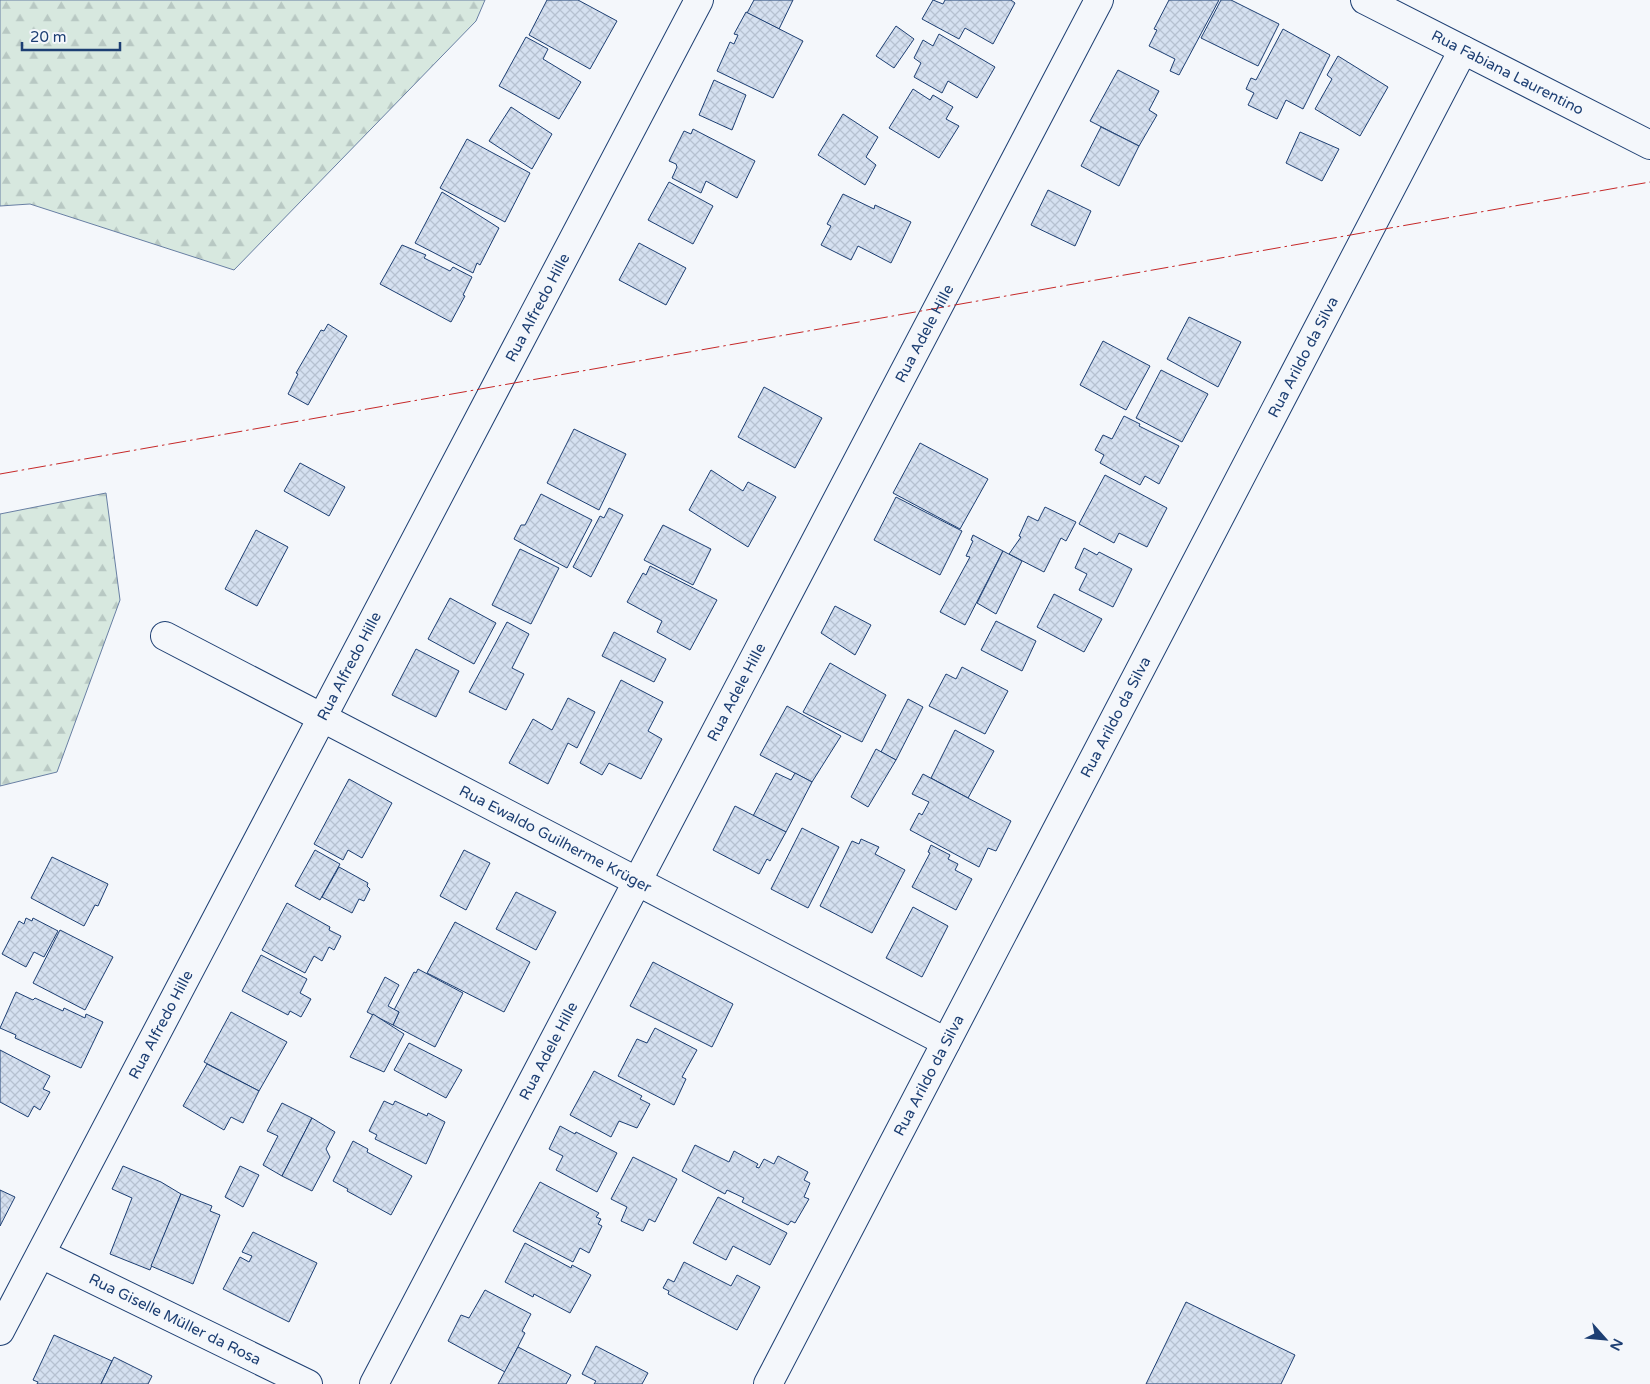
<svg xmlns="http://www.w3.org/2000/svg" width="1650" height="1384" font-family="'Varela Round',sans-serif">
  <style>
    .forest { fill: url(#forest-firs); stroke: #687fa3 }
    .building { fill: url(#building-cross-hatch); stroke: #1d3f73 }
    .lines { fill: none; stroke-linecap: round; stroke-linejoin: round }
    .minor-casing { stroke: #1d3f73; stroke-width: 30 }
    .minor { stroke: #f4f7fb; stroke-width: 28 }
    .power { stroke: #c62828; stroke-width: 1; stroke-dasharray: 18 4 2.5 4; stroke-linecap: butt }
    .labels { text-anchor: middle; dominant-baseline: central; stroke-width: 4; stroke-linejoin: round; paint-order: stroke }
    .street-label { font-size: 15px; fill: #1d3f73; stroke: #f4f7fb }
  </style>
  <defs>
    <pattern id="forest-firs" width="22" height="20" patternUnits="userSpaceOnUse" patternTransform="scale(1.25)"><rect width="22" height="20" fill="#d7e8df"/><path d="M5 1l3.5 6h-7zM16 11l3.5 6h-7z" fill="#b8c8c3"/></pattern>
    <pattern id="building-cross-hatch" width="8" height="8" patternUnits="userSpaceOnUse" patternTransform="scale(1.25)"><rect width="8" height="8" fill="#d5e0f0"/><path d="M0 0l8 8M0 8l8-8" fill="none" stroke="#b6c1d1"/></pattern>
  </defs>
  <rect width="100%" height="100%" fill="#f4f7fb"/>
  <g class="forest">
    <path d="M0,0H485L476,21L234,270L30,204L0,206Z"/>
    <path d="M106,493L120,600L57,772L0,786V514Z"/>
  </g>
  <g class="building">
    <path d="M547,0H578L617,21L590,69L529,35Z"/>
    <path d="M754,0H793L779,29L747,13Z"/>
    <path d="M933,0L943,4L945,0H1011L1015,3L993,44L965,28L959,39L922,19Z"/>
    <path d="M1169,0H1219L1179,75L1170,71L1175,59L1149,46L1157,30L1154,29Z"/>
    <path d="M1221,0H1231L1279,24L1258,66L1201,38Z"/>
    <path d="M746,12L803,41L773,98L717,71L730,42L734,44L738,35L734,34Z"/>
    <path d="M896,26L914,39L894,68L876,56Z"/>
    <path d="M1283,29L1330,55L1303,109L1286,100L1277,119L1248,105L1254,93L1246,89L1251,78L1256,80Z"/>
    <path d="M939,34L995,67L977,98L948,81L942,93L914,77L921,63L914,58L923,40L933,46Z"/>
    <path d="M526,37L548,49L543,59L581,82L559,119L499,86Z"/>
    <path d="M1338,56L1388,87L1360,136L1315,109L1332,79L1327,75Z"/>
    <path d="M1118,70L1159,91L1149,110L1157,115L1139,146L1090,121Z"/>
    <path d="M714,80L746,95L732,130L699,115Z"/>
    <path d="M913,89L930,100L933,95L953,107L946,119L959,126L939,158L889,128Z"/>
    <path d="M511,107L552,134L532,169L489,141Z"/>
    <path d="M843,114L878,137L866,157L876,165L865,185L818,155Z"/>
    <path d="M1101,127L1139,146L1119,186L1081,166Z"/>
    <path d="M693,129L755,161L737,198L706,181L701,193L672,178L677,167L676,164L669,161L684,131L691,134Z"/>
    <path d="M1300,132L1339,149L1322,181L1286,163Z"/>
    <path d="M467,139L530,173L505,222L440,188Z"/>
    <path d="M669,182L713,206L693,244L648,220Z"/>
    <path d="M1048,190L1091,211L1075,246L1031,225Z"/>
    <path d="M442,192L499,228L480,265L477,263L473,273L415,243Z"/>
    <path d="M843,194L874,209L875,205L911,222L891,263L858,246L851,260L821,245L831,226L827,224Z"/>
    <path d="M639,243L686,268L666,305L619,280Z"/>
    <path d="M402,245L426,255L424,258L450,271L453,267L472,277L463,295L465,296L451,322L380,284Z"/>
    <path d="M1189,317L1241,342L1218,387L1167,359Z"/>
    <path d="M328,324L347,336L308,405L288,394L298,374L296,373L321,330L324,331Z"/>
    <path d="M1103,341L1150,366L1126,410L1080,385Z"/>
    <path d="M1161,370L1208,394L1182,442L1136,418Z"/>
    <path d="M764,387L822,418L795,468L738,437Z"/>
    <path d="M1124,416L1140,424L1139,426L1179,446L1159,484L1145,476L1140,485L1100,463L1104,455L1095,450L1103,435L1112,439Z"/>
    <path d="M574,429L626,454L599,510L547,483Z"/>
    <path d="M920,443L988,479L960,529L893,493Z"/>
    <path d="M300,463L345,487L329,516L284,491Z"/>
    <path d="M711,470L743,491L748,482L776,497L748,547L689,510Z"/>
    <path d="M1105,475L1167,508L1147,547L1119,533L1114,543L1079,524Z"/>
    <path d="M541,494L592,520L567,568L514,539L521,525H525Z"/>
    <path d="M896,497L962,531L940,575L874,540Z"/>
    <path d="M1045,507L1076,522L1066,541L1061,538L1044,572L1009,554L1021,537L1019,536L1028,516L1038,521Z"/>
    <path d="M609,508L623,515L591,577L573,567L600,516L604,518Z"/>
    <path d="M663,525L711,549L693,585L644,560Z"/>
    <path d="M256,530L288,547L257,606L225,589Z"/>
    <path d="M973,535L1003,551L965,625L940,612L970,557L966,556L973,541L971,540Z"/>
    <path d="M1084,548L1097,555L1099,552L1132,569L1113,607L1079,590L1087,574L1075,568Z"/>
    <path d="M520,549L559,568L531,624L492,605Z"/>
    <path d="M1003,551L1022,561L996,614L977,603Z"/>
    <path d="M650,566L717,600L690,650L657,632L662,621L627,602L643,573L646,575Z"/>
    <path d="M1054,594L1102,619L1084,652L1037,627Z"/>
    <path d="M450,598L496,623L474,664L428,639Z"/>
    <path d="M835,606L871,625L855,655L821,633Z"/>
    <path d="M996,621L1036,641L1022,671L981,650Z"/>
    <path d="M507,622L529,634L512,668L524,674L506,710L469,692Z"/>
    <path d="M614,632L666,659L654,682L602,656Z"/>
    <path d="M416,649L459,671L436,717L392,695Z"/>
    <path d="M830,663L886,695L862,742L803,712Z"/>
    <path d="M962,667L1008,691L985,734L929,706L946,674L956,679Z"/>
    <path d="M621,680L663,702L648,731L662,739L641,779L609,763L602,775L580,763Z"/>
    <path d="M568,698L595,712L577,748L568,743L548,784L509,763L533,719L552,730Z"/>
    <path d="M908,699L923,707L896,760L881,752Z"/>
    <path d="M787,706L841,736L812,782L760,755Z"/>
    <path d="M955,730L994,751L968,798L931,778Z"/>
    <path d="M876,749L896,760L868,807L851,797Z"/>
    <path d="M776,773L791,780L795,773L812,782L786,832L753,816Z"/>
    <path d="M923,774L1011,821L996,851L988,848L979,867L910,830L919,813L922,815L929,802L912,794Z"/>
    <path d="M349,779L392,803L362,858L348,850L343,860L314,844Z"/>
    <path d="M735,806L786,832L770,861L767,859L759,874L713,850Z"/>
    <path d="M802,828L839,847L808,908L771,889Z"/>
    <path d="M861,839L879,847L875,854L905,870L872,933L820,906L852,841L859,844Z"/>
    <path d="M931,845L950,855L948,859L958,864L955,870L972,879L956,910L912,887L930,853L928,852Z"/>
    <path d="M315,850L340,864L320,900L295,886Z"/>
    <path d="M464,850L490,863L466,910L440,896Z"/>
    <path d="M52,857L108,884L98,906L95,905L84,926L31,898Z"/>
    <path d="M339,867L368,883L367,886L370,889L364,901L359,899L352,913L322,897Z"/>
    <path d="M516,892L556,912L536,950L496,929Z"/>
    <path d="M287,903L330,927L329,930L341,936L334,950L329,947L322,961L314,956L305,973L262,950Z"/>
    <path d="M913,907L948,926L922,977L886,958Z"/>
    <path d="M26,918L32,921L33,918L58,931L44,957L34,952L26,967L2,954L19,921L24,924Z"/>
    <path d="M455,922L530,962L504,1012L427,973Z"/>
    <path d="M60,930L113,957L85,1010L33,983Z"/>
    <path d="M261,955L307,979L300,993L311,999L301,1017L290,1011L288,1015L242,991Z"/>
    <path d="M653,962L733,1004L712,1047L630,1006Z"/>
    <path d="M418,969L463,993L435,1047L393,1025L399,1012L394,1010L414,972L416,973Z"/>
    <path d="M385,977L399,985L388,1006L399,1012L393,1025L367,1012Z"/>
    <path d="M16,992L33,1000L35,998L63,1011L64,1008L85,1018L86,1014L103,1022L81,1068L15,1038L16,1035L0,1028Z"/>
    <path d="M231,1012L287,1042L259,1091L204,1062Z"/>
    <path d="M373,1014L404,1034L384,1072L350,1057Z"/>
    <path d="M655,1028L697,1050L682,1077L686,1079L674,1105L618,1076L637,1039L647,1043Z"/>
    <path d="M409,1043L462,1070L446,1098L394,1070Z"/>
    <path d="M0,1050L50,1076L43,1089L50,1092L40,1110L34,1106L28,1117L0,1102Z"/>
    <path d="M207,1064L259,1091L243,1123L231,1117L224,1130L183,1106Z"/>
    <path d="M594,1071L642,1096L640,1099L650,1104L637,1128L619,1121L611,1137L570,1115Z"/>
    <path d="M384,1101L393,1105L395,1101L427,1116L428,1113L445,1122L426,1164L375,1139L377,1135L369,1131Z"/>
    <path d="M282,1103L312,1118L282,1176L263,1165L278,1136L267,1131Z"/>
    <path d="M312,1118L335,1132L326,1149L330,1157L312,1191L282,1176Z"/>
    <path d="M560,1126L575,1134L576,1132L617,1153L597,1192L556,1170L563,1156L549,1149Z"/>
    <path d="M353,1141L368,1149L367,1152L412,1176L391,1215L347,1191L348,1189L333,1181Z"/>
    <path d="M695,1145L729,1162L734,1151L758,1164L756,1167L759,1168L764,1159L774,1164L778,1156L808,1172L804,1180L810,1183L804,1197L809,1199L795,1223L791,1221L788,1225L742,1202L744,1198L727,1190L725,1194L682,1171Z"/>
    <path d="M633,1157L677,1179L655,1222L649,1219L643,1231L621,1221L627,1207L611,1199Z"/>
    <path d="M123,1166L161,1182L181,1194L150,1270L110,1254L132,1198L112,1189Z"/>
    <path d="M240,1166L259,1175L243,1207L225,1197Z"/>
    <path d="M540,1182L599,1213L596,1217L601,1219L598,1224L602,1226L589,1253L580,1248L573,1262L513,1231Z"/>
    <path d="M0,1190L15,1197L0,1226Z"/>
    <path d="M181,1194L212,1206L210,1211L220,1215L193,1284L151,1266Z"/>
    <path d="M718,1197L787,1233L770,1265L733,1246L726,1260L693,1243Z"/>
    <path d="M253,1232L317,1263L289,1322L223,1289L240,1257L249,1262L252,1256L242,1252Z"/>
    <path d="M525,1243L571,1268L572,1265L591,1275L570,1313L534,1294L533,1297L505,1282Z"/>
    <path d="M684,1262L731,1286L737,1275L760,1287L737,1330L668,1294L669,1291L663,1288L668,1279L674,1282Z"/>
    <path d="M485,1290L531,1314L522,1331L525,1333L505,1372L448,1341L461,1315L469,1318Z"/>
    <path d="M1186,1302L1295,1355L1281,1384H1146Z"/>
    <path d="M54,1335L112,1361L101,1384H37L38,1382L33,1380Z"/>
    <path d="M596,1346L648,1373L642,1384H594L596,1381L582,1374Z"/>
    <path d="M518,1347L571,1375L566,1384H498Z"/>
    <path d="M114,1357L152,1376L148,1384H101Z"/>
  </g>
  <g class="lines">
    <g class="minor-casing">
      <g id="minor">
        <path id="s1" d="M1365,0L1650,145"/>
        <path id="s2" d="M165,636L946,1042"/>
        <path id="s3" d="M41,1254L308,1384"/>
        <path id="s4" d="M0,1331L699,0"/>
        <path id="s5" d="M374,1384L1099,0"/>
        <path id="s6" d="M768,1384L1463,50"/>
      </g>
    </g>
    <use href="#minor" class="minor"/>
    <path class="power" d="M0,474L1650,182"/>
  </g>
  <g class="labels">
    <g class="street-label">
      <text stroke="none"><textPath href="#s1" startOffset="160">Rua Fabiana Laurentino</textPath></text>
      <text stroke="none"><textPath href="#s4" startOffset="1156">Rua Alfredo Hille</textPath></text>
      <text stroke="none"><textPath href="#s5" startOffset="1186">Rua Adele Hille</textPath></text>
      <text stroke="none"><textPath href="#s6" startOffset="1158">Rua Arildo da Silva</textPath></text>
      <text stroke="none"><textPath href="#s4" startOffset="751">Rua Alfredo Hille</textPath></text>
      <text stroke="none"><textPath href="#s5" startOffset="781">Rua Adele Hille</textPath></text>
      <text stroke="none"><textPath href="#s6" startOffset="752">Rua Arildo da Silva</textPath></text>
      <text stroke="none"><textPath href="#s2" startOffset="440">Rua Ewaldo Guilherme Krüger</textPath></text>
      <text stroke="none"><textPath href="#s4" startOffset="346">Rua Alfredo Hille</textPath></text>
      <text stroke="none"><textPath href="#s5" startOffset="376">Rua Adele Hille</textPath></text>
      <text stroke="none"><textPath href="#s6" startOffset="348">Rua Arildo da Silva</textPath></text>
      <text stroke="none"><textPath href="#s3" startOffset="149">Rua Giselle Müller da Rosa</textPath></text>
    </g>
  </g>
  <g transform="translate(1605 1339) rotate(117)" stroke="#f4f7fb" stroke-width="4" paint-order="stroke">
  <path d="M0-4L9 19L0 12L-9 19Z" fill="#1d3f73"/>
  <text y="-8" font-size="14" font-weight="bold" text-anchor="middle" fill="#1d3f73">N</text>
  </g>
  <path d="M22 42v8h98v-8" fill="none" stroke="#1d3f73" stroke-width="2.5"/>
  <text x="30" y="42" font-size="15" fill="#1d3f73" stroke="#f4f7fb" stroke-width="4" paint-order="stroke">20 m</text>
</svg>
